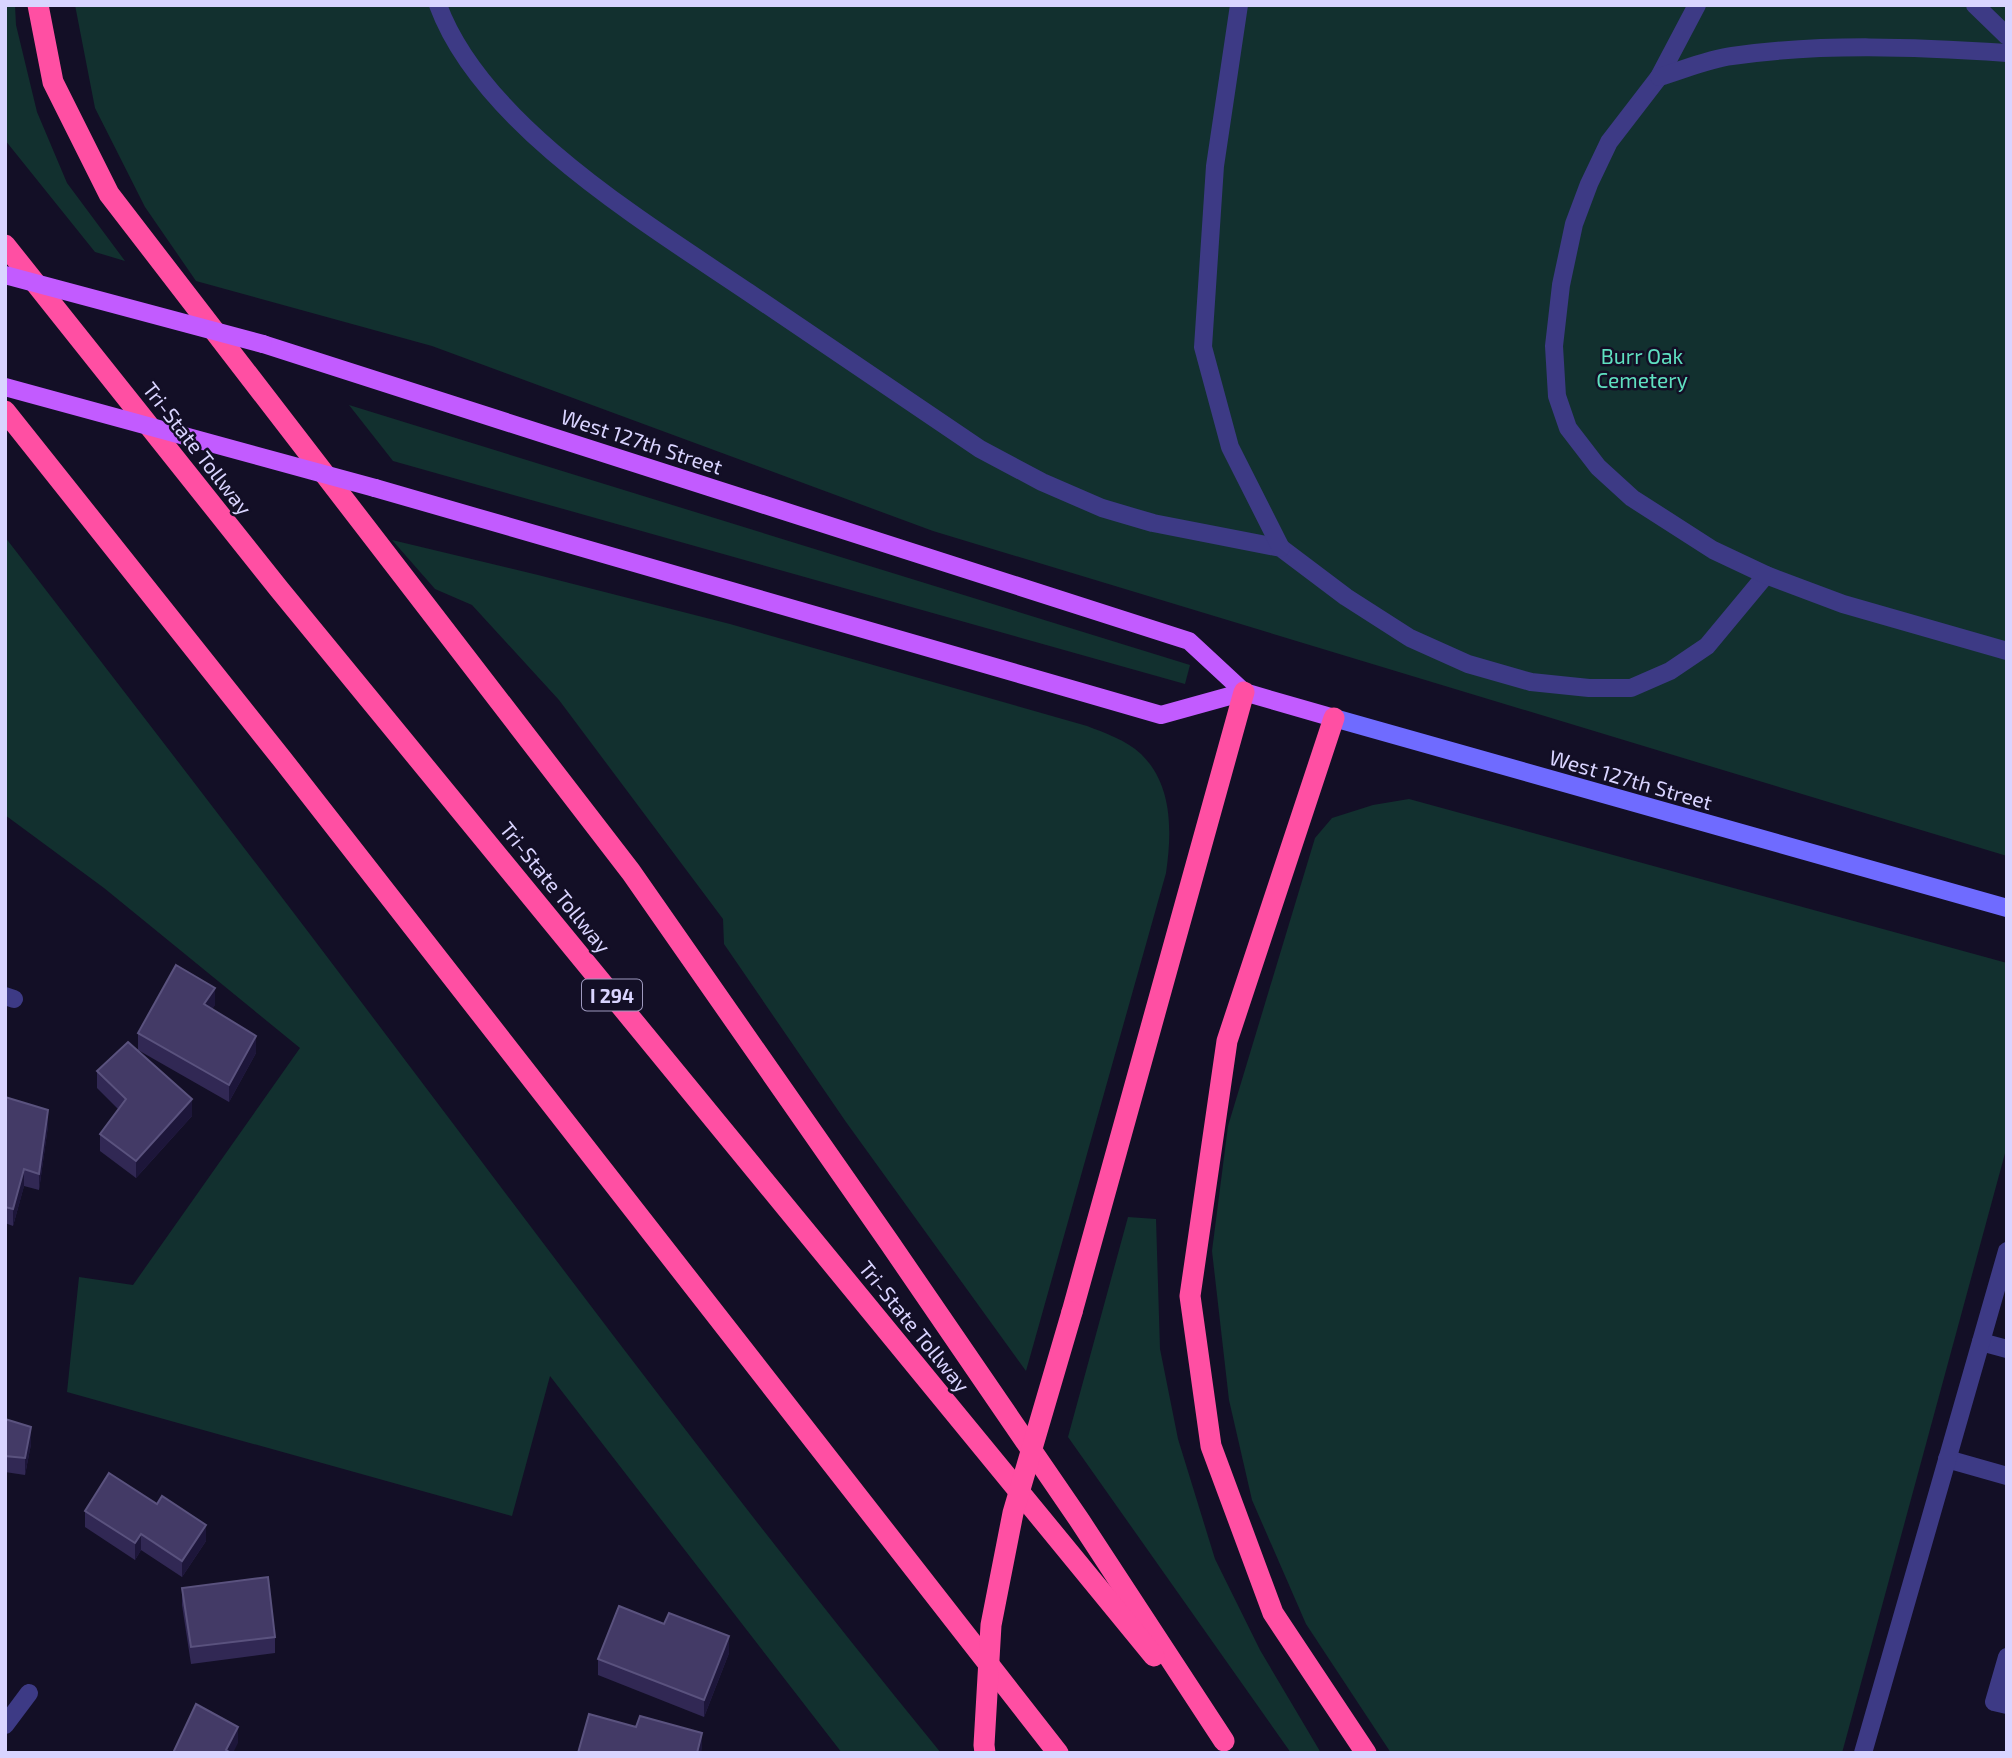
<svg xmlns="http://www.w3.org/2000/svg" width="2012" height="1758" font-family="'Exo 2',sans-serif">
  <style>
    .green { fill: #12302f }
    .lines { fill: none; stroke-linecap: round; stroke-linejoin: round }
    .lane { stroke: #3d3a85; stroke-width: 18 }
    .street { stroke: #3d3a85; stroke-width: 18 }
    .secondary { stroke: #6f6bff; stroke-width: 18 }
    .primary { stroke: #c25bff; stroke-width: 18 }
    .highway { stroke: #ff4fa3; stroke-width: 21 }
    .primary-bridge { stroke: #c25bff; stroke-width: 18 }
    .highway-bridge { stroke: #ff4fa3; stroke-width: 21 }
    .wall { fill: #312854 }
    .shaded-wall { fill: #1d163a }
    .building { fill: #433a66; stroke: #5a527e; stroke-width: 2 }
    .labels { text-anchor: middle; dominant-baseline: central; stroke-width: 5; stroke-linejoin: round; paint-order: stroke }
    .shield { fill: #130f26; stroke: #9e99be; stroke-width: 2 }
    .shield-label { font-size: 19px; font-weight: bold; fill: #d9d4ff }
    .park-label { font-size: 21px; fill: #5fe0c0; stroke: #130f26 }
    .street-label { font-size: 21px; fill: #d9d4ff; stroke: #130f26 }
  </style>
  <rect width="100%" height="100%" fill="#130f26"/>
  <g class="green">
    <path d="M5,5H15L16,25L37,112L67,183L125,261L95,252L5,140Z"/>
    <path d="M75,5H2007V856L933,531L432,346L196,281L145,207L95,108Z"/>
    <path d="M349,405L1190,665L1185,684L393,461Z"/>
    <path d="M5,537C140,712 275,887 408,1064C583,1296 757,1528 941,1753H842L550,1376L512,1516L67,1392L79,1277L133,1285L300,1048L104,888L5,815Z"/>
    <path d="M392,540L538,575L730,624L1087,726C1105,733 1126,740 1141,754C1173,785 1172,832 1166,873L1026,1371L846,1122L724,944L723,919L559,700L472,605L435,589Z"/>
    <path d="M1409,799L2007,963V1146L1842,1753H1391L1306,1624L1252,1500L1229,1400L1212,1251L1228,1126L1315,838L1332,818L1373,805Z"/>
    <path d="M1128,1217L1156,1219L1160,1349L1178,1439L1215,1559L1260,1650L1321,1753H1291L1068,1437Z"/>
  </g>
  <g class="lines">
    <g class="lane">
      <path d="M438,5C482,125 646,223 748,292C825,344 902,397 980,449L1042,482L1102,508L1153,523L1281,548L1346,597L1410,638L1468,664L1531,682L1589,688H1631L1670,671L1707,646L1766,575"/>
      <path d="M1239,5L1215,166L1203,347L1230,447L1281,548"/>
      <path d="M1697,5L1659,77L1609,142L1589,184L1574,224L1561,285L1554,346L1557,396L1568,428L1598,467L1632,498L1713,550L1766,575L1843,604L2007,651"/>
      <path d="M1975,5L2007,36"/>
      <path d="M1659,77C1683,70 1708,59 1732,56C1822,43 1916,47 2007,53"/>
      <path d="M1981,1342L2007,1349"/>
      <path d="M1947,1459L2007,1476"/>
      <path d="M2007,1657L1994,1702L2007,1705"/>
    </g>
    <g class="street">
      <path d="M5,996L14,999"/>
      <path d="M5,1725L29,1693"/>
      <path d="M1863,1753L2007,1251"/>
    </g>
    <path class="secondary" d="M1334,718L2007,908"/>
    <g class="primary">
      <path d="M263,344L1189,641L1244,692L1334,718"/>
      <path d="M375,488L1161,715L1244,692"/>
    </g>
    <g class="highway">
      <path d="M38,5L53,82L109,194L631,872L889,1242L1080,1521L1224,1741"/>
      <path d="M5,245L279,589L1154,1656"/>
      <path d="M5,411L282,759L1058,1753"/>
      <path d="M1334,718L1227,1041L1190,1296L1211,1446L1273,1613L1366,1753"/>
      <path d="M1072,1312L1244,692"/>
    </g>
    <g class="primary-bridge">
      <path d="M5,275L263,344"/>
      <path d="M5,387L375,488"/>
    </g>
    <path class="highway-bridge" d="M985,1753L984,1745L991,1625L1013,1513L1072,1312"/>
  </g>
  <g class="wall">
    <path d="M215,1005L212,1009L256,1053L229,1102L138,1050V1033Z"/>
    <path d="M97,1071L192,1116L136,1178L100,1151V1134L118,1109L97,1088Z"/>
    <path d="M5,1097L48,1126L39,1190L24,1186L13,1226L5,1223Z"/>
    <path d="M5,1419L31,1444L25,1475L5,1472Z"/>
    <path d="M85,1511L206,1541L182,1577L141,1550L135,1560L85,1527Z"/>
    <path d="M182,1588L275,1637V1653L191,1664L182,1605Z"/>
    <path d="M729,1653L704,1717L598,1675V1659Z"/>
  </g>
  <g class="shaded-wall">
    <path d="M215,988V1005L204,1020V1004Z"/>
    <path d="M256,1036V1053L229,1102V1085Z"/>
    <path d="M192,1099V1116L136,1178V1161Z"/>
    <path d="M48,1110V1126L39,1190V1174Z"/>
    <path d="M24,1169V1186L13,1226V1209Z"/>
    <path d="M31,1427V1444L25,1475V1458Z"/>
    <path d="M206,1525V1541L182,1577V1561Z"/>
    <path d="M141,1534V1550L135,1560V1543Z"/>
    <path d="M729,1636V1653L704,1717V1700Z"/>
    <path d="M238,1727V1743L233,1753H226V1750Z"/>
    <path d="M702,1733V1749L701,1753H697Z"/>
  </g>
  <g class="building">
    <path d="M176,965L215,988L204,1004L256,1036L229,1085L138,1033Z"/>
    <path d="M128,1042L192,1099L136,1161L100,1134L126,1099L97,1071Z"/>
    <path d="M5,1097L48,1110L39,1174L24,1169L13,1209L5,1207Z"/>
    <path d="M5,1419L31,1427L25,1458L5,1456Z"/>
    <path d="M109,1473L157,1504L162,1496L206,1525L182,1561L141,1534L135,1543L85,1511Z"/>
    <path d="M268,1577L275,1637L191,1647L182,1588Z"/>
    <path d="M619,1606L664,1624L669,1613L729,1636L704,1700L598,1659Z"/>
    <path d="M196,1704L238,1727L226,1750L231,1753H173Z"/>
    <path d="M589,1714L636,1727L640,1716L702,1733L697,1753H578Z"/>
  </g>
  <g class="labels">
    <rect class="shield" x="582" y="979.5" width="60" height="31" rx="5"/>
    <g class="shield-label">
      <text x="612" y="995">I 294</text>
    </g>
    <g class="park-label">
      <text x="1642" y="355">Burr Oak<tspan x="1642" dy="24">Cemetery</tspan></text>
    </g>
    <g class="street-label">
      <text transform="translate(642 441) rotate(18)">West 127th Street</text>
      <text transform="translate(198 448) rotate(52)">Tri-State Tollway</text>
      <text transform="translate(1631 779) rotate(16)">West 127th Street</text>
      <text transform="translate(556 887) rotate(51)">Tri-State Tollway</text>
      <text transform="translate(915 1326) rotate(51)">Tri-State Tollway</text>
    </g>
  </g>
  <rect width="2012" height="1758" fill="none" stroke="#d9d4ff" stroke-width="14"/>
</svg>
